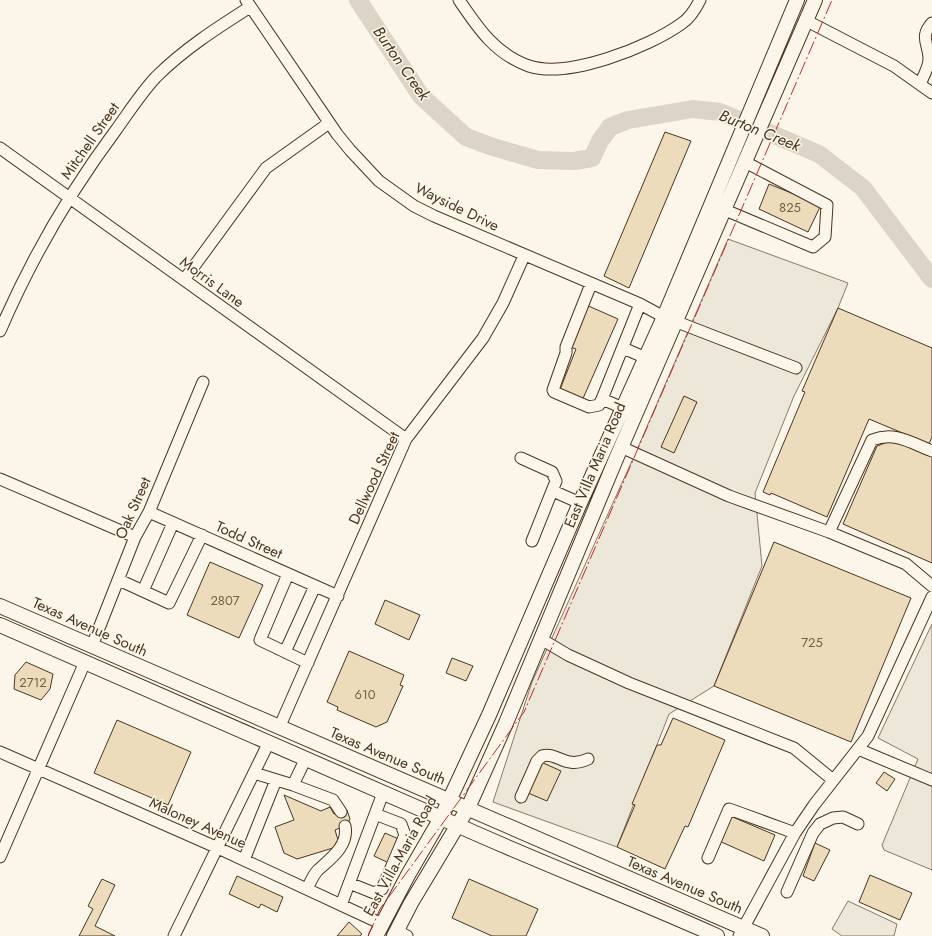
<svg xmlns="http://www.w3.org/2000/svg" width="932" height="936" font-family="Jost,sans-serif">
<rect width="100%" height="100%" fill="#fbf6e9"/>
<!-- parking -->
<path fill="#ede7d9" stroke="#887966" d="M728,239L848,283L838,308L794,396L755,493L762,566L714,686L669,714L617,847L493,802L532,682L636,452Z
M932,624V870L884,850L882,845L918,759L878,738Z
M848,901L897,924L894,936H842L832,929Z"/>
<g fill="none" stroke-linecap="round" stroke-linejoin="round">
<!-- river -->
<path stroke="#dcd4c6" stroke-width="18" d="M358,0L421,96L466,137L490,146L538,160L574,161L592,158L600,141L610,127L628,120L693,109L720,112L819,154L863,188L932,279"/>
</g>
<!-- building -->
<path fill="#ecdcbc" stroke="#4a3520" d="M665,132L691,141L629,288L604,276Z
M769,184L821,205L808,232L759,209Z
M584,304L618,319L581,403L559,392L576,349L567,346Z
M838,308L932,348V437L929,444L869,419L827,517L771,493L770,495L763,492L805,392L802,391Z
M684,396L697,402L674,453L661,447Z
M893,440L932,457V563L843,524L877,446Z
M774,542L911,598L851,742L714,686Z
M210,562L263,585L239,638L187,615Z
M385,600L420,615L409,640L375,624Z
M349,651L404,675L400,685L403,686L387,722L376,727L337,710L338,707L327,702Z
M452,658L473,666L466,681L446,673Z
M26,662L53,674L50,689L41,700L14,689L15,675Z
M673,718L725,740L688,827L685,826L665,869L617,847L635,805L632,804L657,745H661Z
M117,720L191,752L168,805L94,773Z
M541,762L561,771L547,801L528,793Z
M884,772L895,779L887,791L876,783Z
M284,795L321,811L330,807L334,814L347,810L350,819L347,825L335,830L338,840L333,848L297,859L284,853L275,827L294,820Z
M728,815L775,835L764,861L717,840Z
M385,833L401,840L391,864L374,856Z
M815,843L830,850L814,881L803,876Z
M870,875L912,893L900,920L859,902Z
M237,876L283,897L277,912L261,904L259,908L229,894Z
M102,879L115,885L95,926L115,936H79L93,909L88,906Z
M469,879L538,909L526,936H492L452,918Z
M349,922L362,934L360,936H337Z"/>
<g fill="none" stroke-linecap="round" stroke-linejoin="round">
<defs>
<path id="minor" d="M246,0L337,134L350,150L379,181L414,206L434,216L640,304L664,317L796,368
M459,0C478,28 495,54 529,66C568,79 649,47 681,24C689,19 696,8 700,0
M807,21L894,66L932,93
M920,84C923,77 929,67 929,59C929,44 919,37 932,23
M0,148L406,439
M725,210L813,247L825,237L827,205L745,162
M184,280L266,168L329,123
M591,284L566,347V353L553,390L554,392L589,407L599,405L602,399
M0,331C31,259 69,193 116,130C129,112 141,93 156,77C184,49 217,28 250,7
M623,348L646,358
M623,408L602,399L640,304
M621,447L729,496L829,532L906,564L932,586
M521,458L552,472L556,481L532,541
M0,479L135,537
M553,491L580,503
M149,512L338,596
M829,532L872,440C895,431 911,443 932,451
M288,574L260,640L308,663
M119,580L169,603L202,535
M143,591L173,523
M541,639L568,655L629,683L794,748L833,780
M92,646L135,537L149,512L203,382
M285,652L315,586
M279,728L406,439L483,338L503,303L524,256
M858,749L932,780
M0,752L218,848L382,924
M254,773L293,785L306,758
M293,785L333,800L341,812
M521,797L537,761L542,756C557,751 565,770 588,759
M0,857L85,662
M708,858L729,809L795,833
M244,860L276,780
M349,883L374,893L382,889L405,835L401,824L375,814
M307,889C310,883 313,875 318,870C330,859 349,846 345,826
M787,892L813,833L820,824L833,818L843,817L858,824
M341,905L383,793
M397,931L407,936
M174,936L269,742
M739,936L795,833L814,805L868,736L932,597"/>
<path id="major" d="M0,606L762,936
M0,625C153,691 305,758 457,825C543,864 631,897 717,936
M376,936L408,875L441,818L489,715L580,503L664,317L797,0
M394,936L411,903L468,808L506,723L616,459L815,0"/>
</defs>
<!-- minor casing -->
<use href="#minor" stroke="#4a3520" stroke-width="13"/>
<!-- major casing -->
<use href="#major" stroke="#4a3520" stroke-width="16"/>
<!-- minor -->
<use href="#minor" stroke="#fbf6e9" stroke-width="11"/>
<!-- major -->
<use href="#major" stroke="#fbf6e9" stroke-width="14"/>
<!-- power -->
<path stroke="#c62828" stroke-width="1" stroke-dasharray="14 3 2 3" stroke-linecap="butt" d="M368,936L380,909L524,712L832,0"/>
</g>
<g text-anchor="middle" stroke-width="3" stroke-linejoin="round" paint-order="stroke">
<!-- number labels -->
<g font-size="13" fill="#725f47">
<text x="790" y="212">825</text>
<text x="225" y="605">2807</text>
<text x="812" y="647">725</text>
<text x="33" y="687">2712</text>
<text x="365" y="699">610</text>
</g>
<!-- street labels -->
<g font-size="15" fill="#4a3520" stroke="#fbf6e9">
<text transform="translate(90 141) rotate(-55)" y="5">Mitchell Street</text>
<text transform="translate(457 207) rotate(26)" y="5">Wayside Drive</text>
<text transform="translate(212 282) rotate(36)" y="5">Morris Lane</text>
<text transform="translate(595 465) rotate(-67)" y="5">East Villa Maria Road</text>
<text transform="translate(374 478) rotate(-65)" y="5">Dellwood Street</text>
<text transform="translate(133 508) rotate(-66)" y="5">Oak Street</text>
<text transform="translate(249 540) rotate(24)" y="5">Todd Street</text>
<text transform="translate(90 627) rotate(24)" y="5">Texas Avenue South</text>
<text transform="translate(388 756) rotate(23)" y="5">Texas Avenue South</text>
<text transform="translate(198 823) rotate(24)" y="5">Maloney Avenue</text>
<text transform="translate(400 856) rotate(-61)" y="5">East Villa Maria Road</text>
<text transform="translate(685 885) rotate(23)" y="5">Texas Avenue South</text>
</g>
<!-- water labels -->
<g font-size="16" font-style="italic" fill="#4a3520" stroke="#fbf6e9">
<text transform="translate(402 63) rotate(55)" y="6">Burton Creek</text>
<text transform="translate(760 130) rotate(22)" y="6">Burton Creek</text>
</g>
</g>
</svg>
